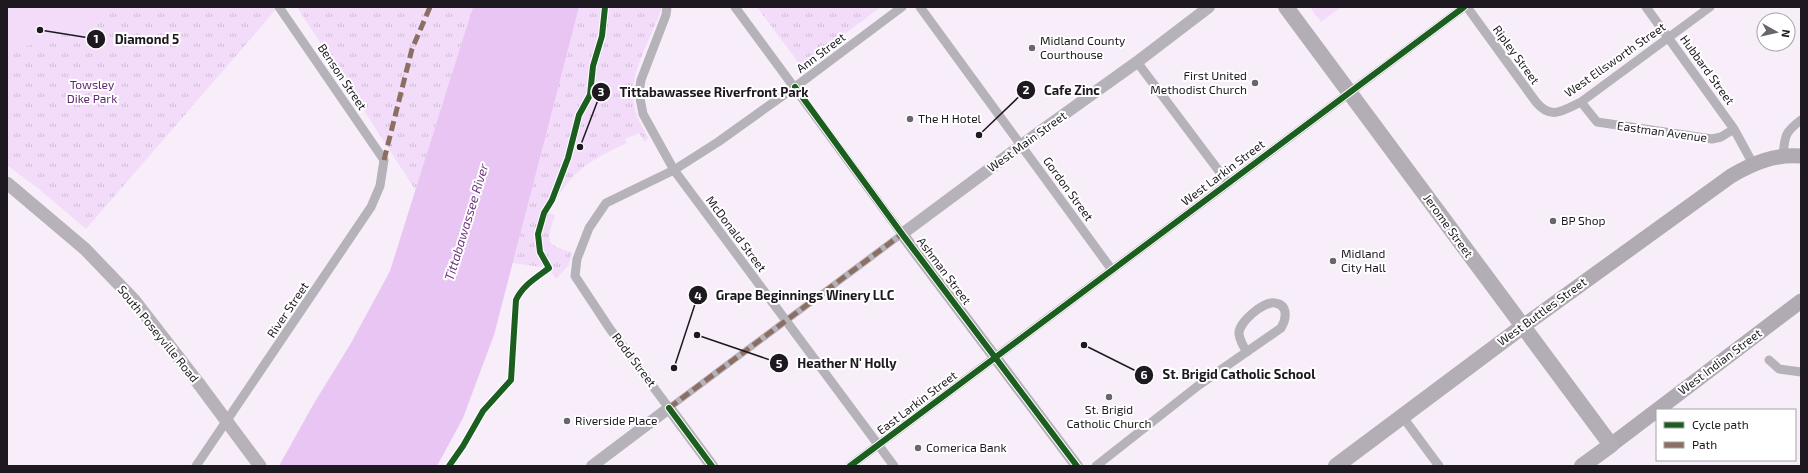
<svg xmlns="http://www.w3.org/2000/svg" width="1808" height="473" font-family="'Exo 2',sans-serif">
<defs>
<pattern id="park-tufts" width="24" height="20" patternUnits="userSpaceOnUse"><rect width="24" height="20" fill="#f3dcf9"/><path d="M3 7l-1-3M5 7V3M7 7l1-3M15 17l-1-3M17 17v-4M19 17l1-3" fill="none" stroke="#d0bcd5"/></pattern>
</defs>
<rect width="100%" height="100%" fill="#f7eefa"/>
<!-- park -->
<path fill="url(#park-tufts)" d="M7,7H278L86,229L40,190L7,165Z
M297,7H473L416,191Z
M579,7H662C651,42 623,78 637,116C640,123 644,131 648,138L645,142L639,133L625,139L627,143C586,162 570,172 549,213L555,215C547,241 543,244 572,252L569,265L556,279L549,268L512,263Z
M757,7H881L801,66Z
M1310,7H1341L1321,22Z"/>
<!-- pitch -->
<path fill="#f3dcf9" d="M7,7H105L90,22L57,38L27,46H7Z"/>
<!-- water -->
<path fill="#e9c5f4" d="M473,7H579L494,335L463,418L437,466H279L313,405L351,343L390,271Z"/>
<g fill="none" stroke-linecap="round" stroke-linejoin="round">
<!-- pedestrian -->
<path stroke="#b6b2b9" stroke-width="7" d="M669,408L902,234"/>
<!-- minor -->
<path stroke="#b6b2b9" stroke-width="9" d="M667,7L666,15L641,80L639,93L643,114L674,170L894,466
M735,7L902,234
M920,7L1112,270
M1467,7L1536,102C1551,120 1562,111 1581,102L1710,7
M1646,7L1734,129
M1137,62L1228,183
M1581,102L1597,122L1712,139L1721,137L1734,129L1753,164
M1783,156C1785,136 1784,133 1801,120
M1769,360L1779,369L1801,372
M669,408L610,329L575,276L577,259L589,228L606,203L674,170L718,142L795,87L902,7
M1402,416L1439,466
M196,466L371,207L380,186L384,160L279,7
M850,466L1464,7
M1096,466L1199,385L1281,328C1286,320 1289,305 1275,303C1263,301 1238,323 1239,334C1240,341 1243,346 1247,352"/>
<!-- tertiary -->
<path stroke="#b6b2b9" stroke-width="12" d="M592,466L669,408L712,466
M1077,466L902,234L1031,138L1137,62L1209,7"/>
<!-- secondary -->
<path stroke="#b7b2b9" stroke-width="13" d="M7,183L85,249L134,300L199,384"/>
<!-- primary -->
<path stroke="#b0abb2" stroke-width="15" d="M1522,327L1731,176C1753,163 1775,154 1801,156
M1611,445L1801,301"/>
<!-- trunk -->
<path stroke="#b3aeb5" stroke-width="16" d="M1286,7L1611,445L1582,466
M1336,466L1522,327"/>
<!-- secondary-bridge -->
<path stroke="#b7b2b9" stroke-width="13" d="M199,384L260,466"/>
<!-- quiet -->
<path stroke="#8d6e63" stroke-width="5" stroke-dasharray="10 5" stroke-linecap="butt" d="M384,160L412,49L430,7
M669,408L902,234"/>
<defs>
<path id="cycleway" d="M795,87L902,234L1077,466
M669,408L712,466
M449,466L463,446L483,411L511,380L516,300C523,285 536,278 549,268L540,252L538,234L544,213L552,200L568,158L579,115L590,95L593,66L602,36L605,7
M850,466L1464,7"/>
</defs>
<!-- cycleway casing -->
<use href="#cycleway" stroke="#fff" stroke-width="8"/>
<!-- cycleway -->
<use href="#cycleway" stroke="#1b5e20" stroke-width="6"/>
</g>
<!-- markers -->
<g fill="#6a646c" stroke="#fff" stroke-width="1.5">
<circle cx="1032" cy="48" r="4"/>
<circle cx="1255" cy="83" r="4"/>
<circle cx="910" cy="119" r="4"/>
<circle cx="1553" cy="221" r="4"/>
<circle cx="1333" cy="261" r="4"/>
<circle cx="1109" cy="397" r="4"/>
<circle cx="567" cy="421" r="4"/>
<circle cx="918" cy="448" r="4"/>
</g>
<g text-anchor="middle" stroke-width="4" stroke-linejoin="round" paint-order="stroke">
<!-- poi labels -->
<g font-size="12" fill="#1e1920" stroke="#fff" text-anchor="start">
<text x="1040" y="45">Midland County<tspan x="1040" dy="14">Courthouse</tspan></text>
<text x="1247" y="80" text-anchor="end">First United<tspan x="1247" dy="14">Methodist Church</tspan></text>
<text x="918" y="123">The H Hotel</text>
<text x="1561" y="225">BP Shop</text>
<text x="1341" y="258">Midland<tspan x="1341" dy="14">City Hall</tspan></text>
<text x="1109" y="414" text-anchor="middle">St. Brigid<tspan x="1109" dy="14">Catholic Church</tspan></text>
<text x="575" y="425">Riverside Place</text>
<text x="926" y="452">Comerica Bank</text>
</g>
<!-- street labels -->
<g font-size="12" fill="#1e1920" stroke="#fff">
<text transform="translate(821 53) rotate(-37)" y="4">Ann Street</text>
<text transform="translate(1516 55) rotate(54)" y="4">Ripley Street</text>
<text transform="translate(1615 60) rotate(-35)" y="4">West Ellsworth Street</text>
<text transform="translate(1707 70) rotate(54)" y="4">Hubbard Street</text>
<text transform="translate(342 77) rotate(56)" y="4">Benson Street</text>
<text transform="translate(1662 132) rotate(8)" y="4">Eastman Avenue</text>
<text transform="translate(1027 142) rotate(-36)" y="4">West Main Street</text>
<text transform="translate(1223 173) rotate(-37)" y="4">West Larkin Street</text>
<text transform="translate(1068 189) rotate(54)" y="4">Gordon Street</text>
<text transform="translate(1448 226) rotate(54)" y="4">Jerome Street</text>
<text transform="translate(736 234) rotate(53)" y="4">McDonald Street</text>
<text transform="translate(944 271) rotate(53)" y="4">Ashman Street</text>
<text transform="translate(288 310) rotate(-56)" y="4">River Street</text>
<text transform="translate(1542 312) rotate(-36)" y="4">West Buttles Street</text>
<text transform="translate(158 334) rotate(51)" y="4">South Poseyville Road</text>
<text transform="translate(634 360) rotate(53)" y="4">Rodd Street</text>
<text transform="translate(1720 362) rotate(-37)" y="4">West Indian Street</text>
<text transform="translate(917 403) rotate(-37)" y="4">East Larkin Street</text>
</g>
<!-- park labels -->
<g font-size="12" fill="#622972" stroke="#fff">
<text x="92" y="89">Towsley<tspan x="92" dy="14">Dike Park</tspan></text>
</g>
<!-- water labels -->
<g font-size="13" font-style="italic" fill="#723983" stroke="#fff">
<text transform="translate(466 222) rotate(-73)" y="5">Tittabawassee River</text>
</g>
</g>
<!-- callouts -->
<path fill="none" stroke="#1e1920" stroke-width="1.5" d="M40 30L96 39M979 135L1026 90M580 147L601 92M674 368L698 295M697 335L779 363M1084 345L1144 375"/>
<g fill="#1e1920" stroke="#fff" stroke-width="1.5">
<circle cx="40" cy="30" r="4"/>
<circle cx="979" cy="135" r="4"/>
<circle cx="580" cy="147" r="4"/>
<circle cx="674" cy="368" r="4"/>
<circle cx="697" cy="335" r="4"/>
<circle cx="1084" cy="345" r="4"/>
<circle cx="96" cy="39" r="10"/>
<circle cx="1026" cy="90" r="10"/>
<circle cx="601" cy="92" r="10"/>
<circle cx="698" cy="295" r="10"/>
<circle cx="779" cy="363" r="10"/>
<circle cx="1144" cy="375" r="10"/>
</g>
<g font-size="12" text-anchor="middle" font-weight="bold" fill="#fff">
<text x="96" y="43">1</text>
<text x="1026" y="94">2</text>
<text x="601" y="96">3</text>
<text x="698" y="300">4</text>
<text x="779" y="368">5</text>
<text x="1144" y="379">6</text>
</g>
<g font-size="13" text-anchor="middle" font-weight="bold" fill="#1e1920" stroke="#fff" stroke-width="4" stroke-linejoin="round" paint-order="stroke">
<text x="147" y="44">Diamond 5</text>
<text x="1072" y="95">Cafe Zinc</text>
<text x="714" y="97">Tittabawassee Riverfront Park</text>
<text x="805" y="300">Grape Beginnings Winery LLC</text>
<text x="847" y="368">Heather N' Holly</text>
<text x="1239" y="379">St. Brigid Catholic School</text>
</g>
<!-- border -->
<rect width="1808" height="473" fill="none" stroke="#1e1920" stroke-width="16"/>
<!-- legend -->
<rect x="1656" y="409" width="140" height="52" fill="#ffffff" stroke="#a5a3a6"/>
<rect x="1664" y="422" width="20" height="6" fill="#1b5e20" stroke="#a5a3a6"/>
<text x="1692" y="429" font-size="12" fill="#1e1920">Cycle path</text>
<rect x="1664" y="442" width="20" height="6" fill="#8d6e63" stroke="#a5a3a6"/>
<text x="1692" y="449" font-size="12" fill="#1e1920">Path</text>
<!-- north arrow -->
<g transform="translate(1776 32) rotate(98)"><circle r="19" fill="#ffffff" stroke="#a5a3a6"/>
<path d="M0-3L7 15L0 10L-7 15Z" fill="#6a646c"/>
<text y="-6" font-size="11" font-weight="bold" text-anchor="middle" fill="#1e1920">N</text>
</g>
</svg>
